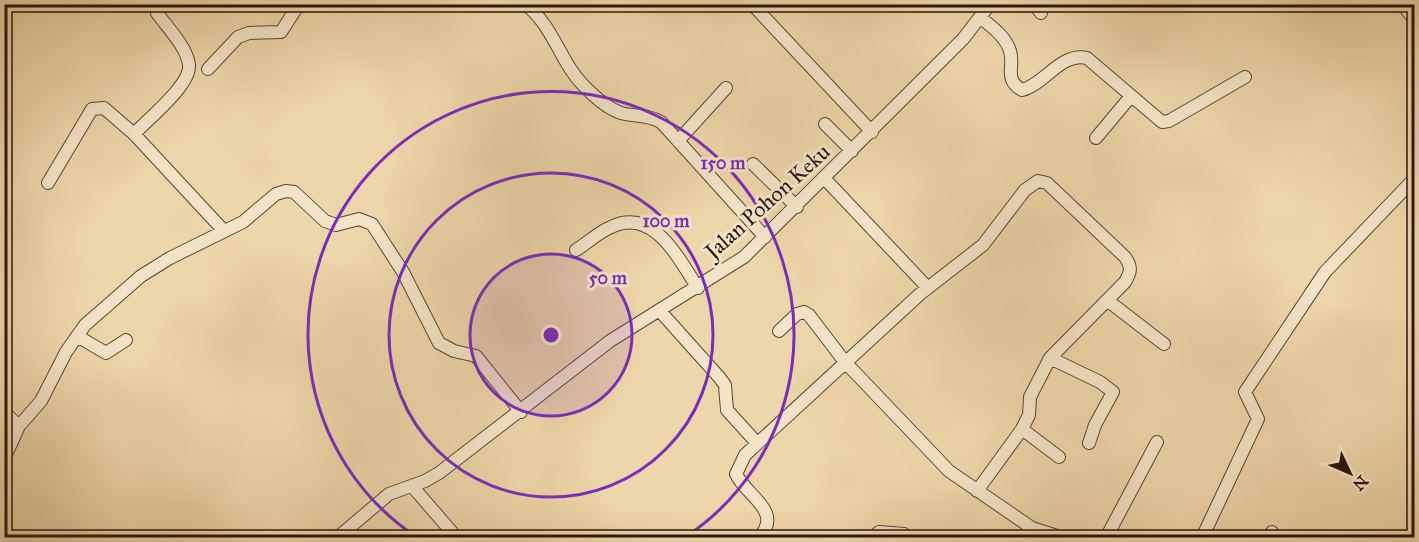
<svg xmlns="http://www.w3.org/2000/svg" width="1419" height="542" font-family="'IM FELL Great Primer',serif">
<rect width="100%" height="100%" fill="#edd6a9"/>
<filter id="stains"><feTurbulence type="fractalNoise" baseFrequency=".00333" numOctaves="4"/><feColorMatrix values="0 0 0 0 .2 0 0 0 0 .09 0 0 0 0 .02 0 0 0 .5 -.17"/></filter>
<radialGradient id="worn" r=".72"><stop offset=".6" stop-color="#630" stop-opacity="0"/><stop offset="1" stop-color="#630" stop-opacity=".3"/></radialGradient>
<g fill="none" stroke-linecap="round" stroke-linejoin="round">
<defs>
<path id="minor" d="M525,4C555,27 560,64 587,89C596,98 609,109 621,113C635,117 647,114 661,122L765,237
M752,4L872,132
M1034,4L1041,13
M1402,4L1414,19
M157,13C167,27 187,47 189,65C191,85 147,120 134,134L224,231
M981,18C991,26 1006,37 1010,51C1015,66 1003,79 1022,90C1045,84 1061,52 1087,58L1162,122L1169,121L1245,77
M208,69L238,37L249,33L281,32L299,4
M825,124L852,151
M1096,138L1131,96
M678,141L726,88
M753,164L797,207
M825,179L928,288
M48,183L92,109L104,108L134,134
M576,250C587,243 599,232 611,227C654,206 679,260 698,288
M1107,300L1164,344
M659,310L719,377L725,385L727,410L756,442
M779,331L797,314L804,312L809,315L845,362L949,471L1032,528L1063,538
M77,336L106,353L126,340
M1050,358L1100,382L1113,392L1095,425L1089,443
M4,412L19,426
M1022,429L1059,457
M4,459L19,426L41,401L66,352L85,325L141,276L170,258L243,222L276,194L286,191L294,192L325,221L336,225L359,219L372,224L403,272L439,343L454,351L476,356L521,412
M412,486L457,538
M337,538L389,494L425,481L439,473L610,341L744,257L963,39L990,4
M759,538C784,511 746,496 736,474L745,455L920,294L983,245L1025,190L1038,181L1047,183L1125,257C1132,267 1131,272 1125,282L1050,358L1030,397L1029,415L1022,429L977,491
M872,538L879,532L904,534
M1022,538L1032,528
M1106,538L1157,442
M1202,538L1258,419L1245,392L1325,272L1414,179
M1269,538L1272,532"/>
</defs>
<!-- minor casing -->
<use href="#minor" stroke="#594634" stroke-width="14"/>
<!-- minor -->
<use href="#minor" stroke="#f3e4c7" stroke-width="12"/>
</g>
<!-- distance rings -->
<circle cx="551" cy="335" r="81" fill="#7b2cbf" fill-opacity=".12"/>
<g fill="none" stroke="#7b2cbf" stroke-width="3">
<circle cx="551" cy="335" r="81"/>
<circle cx="551" cy="335" r="162"/>
<path d="M415 536A243 243 0 1 1 687 536"/>
</g>
<g text-anchor="middle" stroke-width="6" stroke-linejoin="round" paint-order="stroke">
<!-- street labels -->
<g font-size="22" fill="#28160d" stroke="#f3e4c7">
<text transform="translate(767 201) rotate(-42)" y="8">Jalan Pohon Keku</text>
</g>
</g>
<circle cx="551" cy="335" r="9" fill="#7b2cbf" stroke="#f3e4c7" stroke-width="3"/>
<g font-size="18" text-anchor="middle" font-weight="bold" fill="#7b2cbf" stroke="#f3e4c7" stroke-width="6" stroke-linejoin="round" paint-order="stroke">
<text x="723" y="169">150 m</text>
<text x="666" y="227">100 m</text>
<text x="608" y="284">50 m</text>
</g>
<!-- margin -->
<rect width="1419" height="542" fill="none" stroke="#edd6a9" stroke-width="24"/>
<rect x="6" y="6" width="1407" height="530" fill="none" stroke="#28160d" stroke-width="3"/>
<rect x="12" y="12" width="1395" height="518" fill="none" stroke="#28160d" stroke-width="1.5"/>
<!-- north arrow -->
<g transform="translate(1350 473) rotate(134)" stroke="#f3e4c7" stroke-width="4.5" paint-order="stroke">
<path d="M0-4.5L10 22L0 15L-10 22Z" fill="#28160d"/>
<text y="-9" font-size="16" font-weight="bold" text-anchor="middle" fill="#28160d">N</text>
</g>
<rect width="100%" height="100%" filter="url(#stains)"/>
<rect width="100%" height="100%" fill="url(#worn)"/>
</svg>
